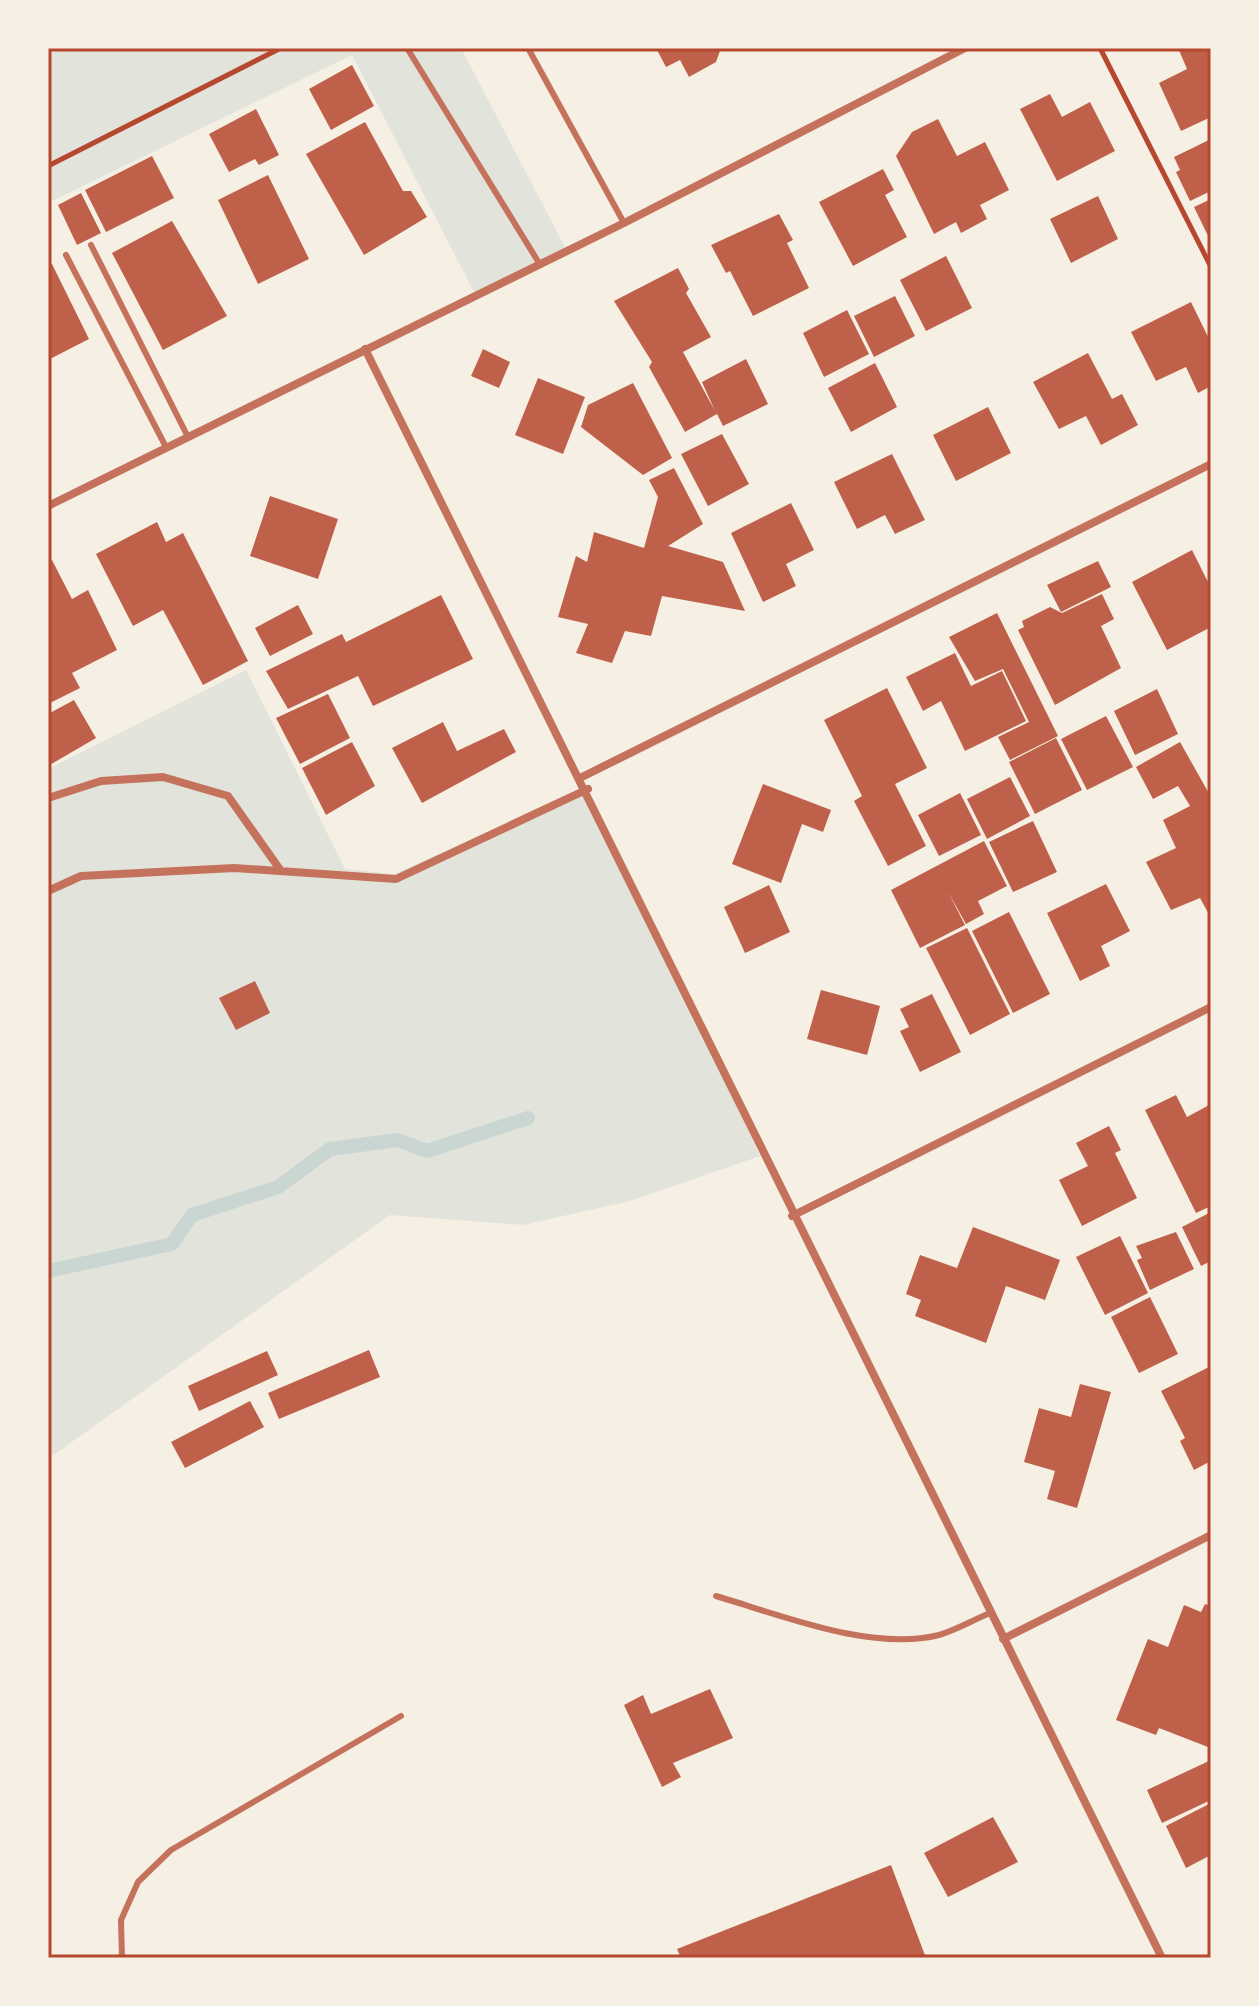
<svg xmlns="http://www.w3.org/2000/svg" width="1259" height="2006" font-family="Quicksand,sans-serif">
<rect width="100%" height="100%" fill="#f6efe4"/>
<!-- green -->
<path fill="#e2e4dc" d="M48,48H461L567,251L476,296L352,55L48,203Z
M246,670L345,869L394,874L586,788L760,1156L630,1201L523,1225L390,1215L48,1459V769Z"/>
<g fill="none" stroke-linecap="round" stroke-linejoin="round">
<!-- stream -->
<path stroke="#c9d6d2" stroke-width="14" d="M48,1271L172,1244L192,1215L278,1187L330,1149L398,1140L427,1151L528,1118"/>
</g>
<!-- building -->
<path fill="#bf614a" d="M656,48H721L716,62L689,77L680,60L666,67Z
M1178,48H1211V117L1181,131L1159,83L1187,69Z
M352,65L374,106L331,130L309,89Z
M1050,94L1062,117L1090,102L1115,151L1057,181L1020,109Z
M256,109L279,155L259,165L255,159L229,172L209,134Z
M938,119L957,156L985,142L1009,190L980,205L987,219L961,233L956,222L934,234L896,156L912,132Z
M365,122L403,191H411L427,217L364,255L306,154Z
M1211,139V191L1190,201L1176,172L1180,170L1174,157Z
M152,156L174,198L106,232L85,190Z
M883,169L894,190L885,195L907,237L853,266L819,202Z
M268,175L309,259L258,284L218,200Z
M81,193L101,233L77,245L58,205Z
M1098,196L1118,239L1071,263L1050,219Z
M1211,199V242L1194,207Z
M779,214L793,240L787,243L809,288L753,316L730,271L726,273L711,245Z
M172,221L227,316L163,350L112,253Z
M946,256L972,308L926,331L900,280Z
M52,264L89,339L48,360V266Z
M678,268L689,289L686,293L711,337L683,352L715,411L702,382L746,359L768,404L723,426L717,414L685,432L649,367L652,362L614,301Z
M895,296L915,336L874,357L854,316Z
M1191,302L1211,343V386L1198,393L1186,367L1156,381L1131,332Z
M847,310L869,354L824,377L803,333Z
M483,349L510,362L499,388L471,376Z
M1088,353L1112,399L1122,394L1138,425L1101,445L1086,416L1059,429L1033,382Z
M875,363L897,407L851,432L828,388Z
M538,378L585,397L563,454L515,435Z
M633,383L672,458L643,475L581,427L588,405Z
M988,407L1011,453L956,481L933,435Z
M722,434L749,484L708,506L681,454Z
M892,454L925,520L895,534L885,515L857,529L834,482Z
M674,468L703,524L668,546L723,562L745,611L662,596L651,636L625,631L612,663L576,653L588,624L558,617L576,556L587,562L594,532L644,548L658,497L649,480Z
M270,496L338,519L318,579L250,556Z
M791,503L814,550L786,564L796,586L763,602L731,533Z
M157,522L166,542L183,533L248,661L203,685L163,610L133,626L96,554Z
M1192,550L1211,588V627L1167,650L1132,582Z
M52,560L72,599L88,590L117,650L72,673L80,688L48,704V562Z
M1098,561L1111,587L1061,612L1047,585Z
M1102,594L1114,619L1101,626L1121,668L1055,705L1018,630L1024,627L1022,621L1050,607L1062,613Z
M441,595L473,659L373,706L358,676L288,709L266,671L342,634L346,642Z
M298,605L313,634L270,656L255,628Z
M997,613L1058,736L1010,760L998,737L1029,722L1003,669L975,681L949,637Z
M955,653L971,686L1002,671L1026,721L965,751L941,701L923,711L906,677Z
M887,688L927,768L895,784L926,846L888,866L854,801L862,796L824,720Z
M1157,689L1178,734L1135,755L1114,711Z
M328,694L350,738L300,764L276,718Z
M74,700L96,738L48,766V714Z
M1106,716L1133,767L1087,790L1061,739Z
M443,722L457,751L504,729L516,752L422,803L392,748Z
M1056,738L1082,790L1035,814L1009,762Z
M352,742L375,786L326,815L302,768Z
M1180,742L1211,797V918L1200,898L1171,910L1146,862L1176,848L1163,820L1190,806L1178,786L1153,799L1136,767Z
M1010,777L1030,816L987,839L967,799Z
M763,784L831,810L823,832L802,824L781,883L732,864Z
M960,793L981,835L939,856L918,815Z
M1033,821L1057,872L1013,892L989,842Z
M984,841L1007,886L978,901L984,914L966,924L948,892L965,925L920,948L891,890Z
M1106,884L1130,931L1101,946L1110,966L1080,981L1047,913Z
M769,885L790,932L745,953L724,907Z
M1009,912L1050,994L1013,1013L972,931Z
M967,928L1010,1014L970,1035L926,948Z
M255,981L270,1013L236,1030L219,998Z
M821,990L880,1006L867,1055L807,1039Z
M932,994L961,1052L920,1072L900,1031L909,1027L900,1009Z
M1176,1095L1187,1117L1211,1104V1206L1196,1213L1145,1110Z
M1109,1126L1121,1150L1115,1153L1137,1198L1082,1226L1059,1180L1088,1166L1076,1143Z
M1211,1212V1261L1201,1266L1182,1227Z
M973,1227L1060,1260L1045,1300L1006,1286L986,1343L915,1316L921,1300L906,1294L920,1255L957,1268Z
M1176,1232L1194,1269L1150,1290L1137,1260L1142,1258L1136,1246Z
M1120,1236L1148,1293L1105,1315L1076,1257Z
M1150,1297L1178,1354L1139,1373L1111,1317Z
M369,1350L380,1377L279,1419L268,1393Z
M267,1351L278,1375L199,1411L188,1386Z
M1211,1366V1461L1194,1470L1180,1441L1185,1438L1161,1391Z
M1080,1384L1111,1392L1077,1508L1047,1499L1055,1471L1024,1462L1039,1408L1071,1417Z
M250,1401L264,1427L185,1468L171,1442Z
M1205,1604L1211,1606V1738L1208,1747L1159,1728L1156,1735L1116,1720L1148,1639L1168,1647L1184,1605L1201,1612Z
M710,1689L733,1738L673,1763L681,1777L662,1787L624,1705L643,1695L651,1714Z
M1211,1760V1800L1162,1823L1147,1790Z
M1211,1803V1855L1186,1868L1166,1826Z
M993,1817L1018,1862L948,1897L924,1853Z
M891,1865L926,1958H681L677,1949Z"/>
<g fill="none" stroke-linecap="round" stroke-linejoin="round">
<!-- path -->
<path stroke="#b5482f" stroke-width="5" d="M1100,48L1211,267
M48,166L281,48"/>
<!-- service -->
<path stroke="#c5725c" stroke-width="6" d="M407,48L539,263
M528,48L624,223
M91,245L188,437
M66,255L166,447
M716,1596C781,1615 871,1652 939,1635C956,1630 973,1620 990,1613
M122,1958L121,1920L138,1882L171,1850L401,1716"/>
<!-- minor -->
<path stroke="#c5725c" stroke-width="8" d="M365,349C635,883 894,1423 1162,1958
M48,506L624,223L965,48
M582,777L1211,464
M48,798L101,781L163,777L228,796L281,871
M48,891L81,876L234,868L396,879L588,789
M792,1216L1211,1007
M1003,1639L1211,1535"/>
</g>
<!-- border -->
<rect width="1259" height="2006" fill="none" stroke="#f6efe4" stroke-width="100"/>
<rect x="50" y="50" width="1159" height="1906" fill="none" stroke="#b5482f" stroke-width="3"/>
</svg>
